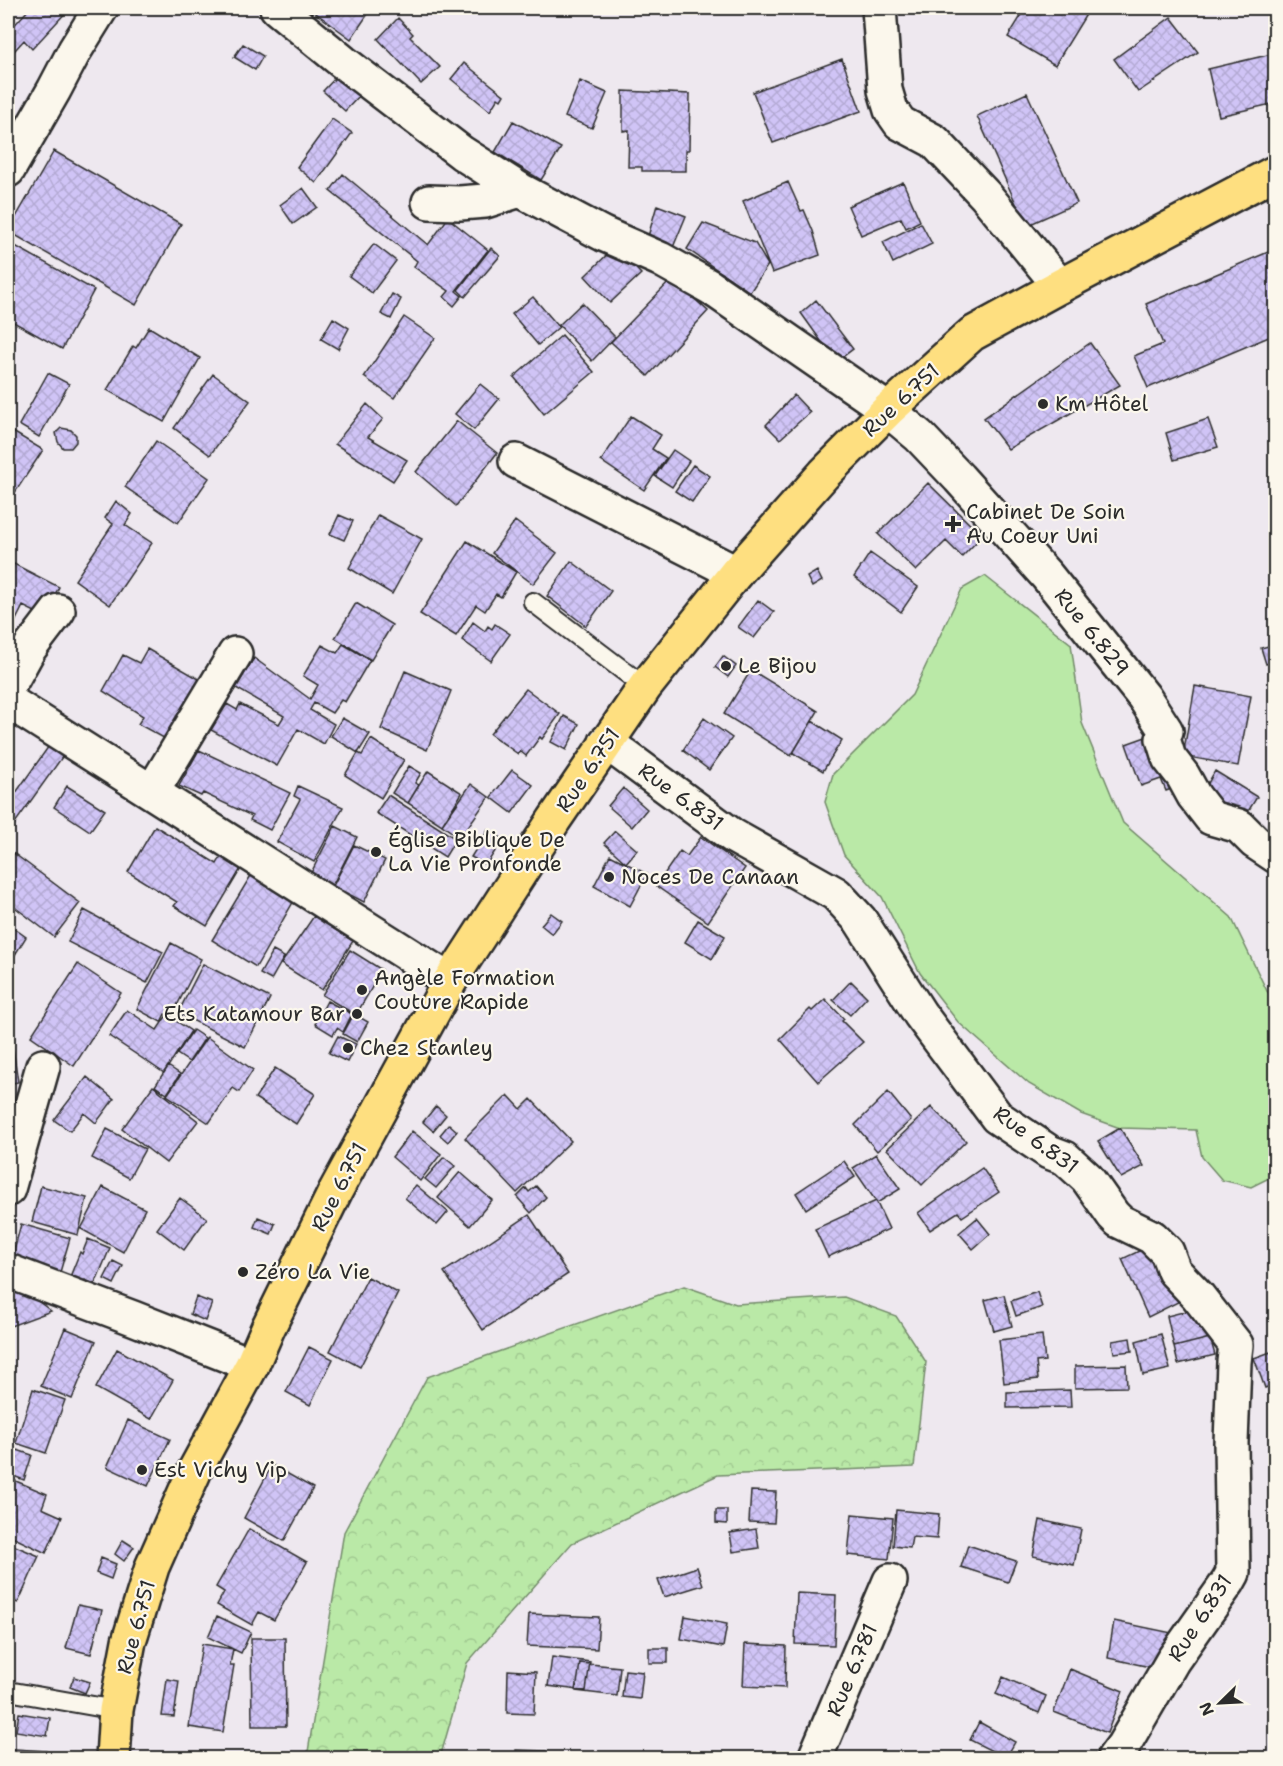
<svg xmlns="http://www.w3.org/2000/svg" width="1283" height="1766" font-family="'Shantell Sans',sans-serif">
<defs>
<pattern id="forest-crowns" width="20" height="18" patternUnits="userSpaceOnUse" patternTransform="scale(1.5)"><rect width="20" height="18" fill="#bae9a7"/><path d="M2 6a3 3 0 1 1 6 0M12 15a3 3 0 1 1 6 0" fill="none" stroke="#a0c890"/></pattern>
<pattern id="building-cross-hatch" width="8" height="8" patternUnits="userSpaceOnUse" patternTransform="scale(1.5)"><rect width="8" height="8" fill="#d0c4f6"/><path d="M0 0l8 8M0 8l8-8" fill="none" stroke="#b3a9d3"/></pattern>
</defs>
<rect width="100%" height="100%" fill="#eee8ef"/>
<filter id="ink" filterUnits="userSpaceOnUse"><feTurbulence type="fractalNoise" baseFrequency=".0167" numOctaves="2"/><feDisplacementMap in="SourceGraphic" scale="12" xChannelSelector="R" yChannelSelector="G"/><feConvolveMatrix kernelMatrix="1 2 1 2 8 2 1 2 1" color-interpolation-filters="sRGB"/></filter>
<g filter="url(#ink)">
<!-- green -->
<path fill="#bae9a7" stroke="#728a69" stroke-width="1.5" d="M985,576L1071,644L1082,723L1123,823L1231,917L1267,991L1275,1000V1175L1251,1187L1222,1180L1202,1157L1196,1130L1120,1128L1081,1114L1029,1084L958,1022L920,973L882,897L844,855L825,802L833,774L912,695L962,589Z"/>
<!-- forest -->
<path fill="url(#forest-crowns)" stroke="#728a69" stroke-width="1.5" d="M684,1286L736,1304L844,1297L896,1316L926,1362L914,1467L718,1475L572,1543L467,1663L440,1758H307L344,1532L427,1377Z"/>
<!-- building -->
<path fill="url(#building-cross-hatch)" stroke="#2b2b2b" stroke-width="1.5" d="M30,8H70L32,49L24,40L14,51L8,44V32Z
M309,8H372L351,39Z
M1026,8H1090L1055,65L1008,37Z
M1171,17L1198,52L1138,92L1114,59Z
M398,18L413,34L410,37L440,67L421,84L378,39Z
M243,44L263,56L255,70L234,57Z
M1272,54L1276,67V103L1219,116L1208,69Z
M842,59L861,111L773,143L753,92Z
M464,63L504,95L501,100L498,98L490,111L451,79Z
M339,74L361,94L345,111L323,91Z
M580,81L607,93L592,128L565,117Z
M623,91L690,94L689,150H686V171H642V167H628L629,130L623,131Z
M1027,93L1077,203L1026,226L977,116Z
M332,119L352,133L316,183L297,167Z
M513,121L561,148L541,180L495,152Z
M54,151L181,224L136,305L8,231Z
M343,174L428,245L448,218L488,250L456,291L462,296L454,306L444,297L449,291L414,267L417,261L330,191Z
M788,182L801,211L804,210L813,231L820,255L772,273L743,201Z
M903,182L920,221L906,228L901,218L861,235L848,206Z
M303,188L317,207L293,224L280,205Z
M657,205L686,216L669,257L645,247Z
M703,223L755,243L768,265L750,292L687,249Z
M921,223L932,244L893,263L883,242Z
M8,242L94,290L62,349L8,319Z
M374,244L396,261L372,293L349,276Z
M615,247L641,274L610,303L585,276Z
M491,248L500,256L465,297L458,290Z
M1273,250L1276,255V334L1148,388L1134,356L1163,344L1146,304Z
M672,279L708,311L648,376L611,342Z
M392,294L401,299L391,319L381,314Z
M533,297L559,327L538,345L512,314Z
M816,300L853,349L836,362L801,313Z
M582,303L615,337L592,361L559,325Z
M404,317L435,338L394,398L364,377Z
M333,318L349,328L338,349L321,339Z
M149,327L200,358L164,422L107,390L133,346L136,348Z
M562,335L594,372L544,414L514,377Z
M1090,343L1120,385L1008,449L984,418Z
M48,373L69,384L39,437L19,425Z
M213,374L250,401L210,455L174,428Z
M480,384L499,399L474,430L455,414Z
M794,395L810,412L780,439L766,425Z
M367,404L383,419L368,437L407,460L393,481L335,444Z
M631,416L661,435L652,449L666,458L644,490L601,461Z
M1208,419L1218,447L1174,460L1166,433Z
M457,421L497,453L456,506L416,472Z
M61,428L71,430L76,435V442L71,448H63L58,442L56,433Z
M8,429L43,450L10,500L8,499Z
M156,441L209,478L178,523L125,487Z
M673,450L689,461L672,487L655,476Z
M693,465L710,476L692,502L675,491Z
M928,483L982,536L962,557L946,541L916,571L878,534Z
M116,501L132,514L125,525L152,543L110,605L75,580L113,524L105,518Z
M339,515L353,521L344,540L330,534Z
M378,515L422,539L392,594L349,568Z
M515,521L557,553L533,584L492,553Z
M467,541L516,572L501,597L496,594L485,611L476,605L456,636L420,614Z
M870,553L918,587L901,612L854,577Z
M8,561L59,587L43,616L23,606L8,636Z
M571,561L611,591L586,626L547,596Z
M817,571L822,581L812,587L807,577Z
M758,600L774,612L754,638L738,627Z
M356,603L392,625L371,660L335,638Z
M473,622L485,631L488,626L492,629L495,624L510,634L491,661L462,640Z
M343,644L370,660L345,702L341,700L332,713L314,703L310,710L334,724L324,744L298,729L277,766L211,730L227,704L237,710L240,704L279,724L284,716L236,688L254,658L310,699L318,685L303,676L322,645L337,653Z
M1276,644V661L1266,664L1261,648Z
M147,649L206,683L173,743L138,724L143,716L103,691L123,655L139,663Z
M723,656L736,666L728,677L715,667Z
M751,670L818,711L791,756L724,714Z
M405,671L451,691L427,750L381,729Z
M1195,686L1251,696L1238,766L1183,756Z
M526,689L560,714L542,739L540,737L526,756L520,751L518,754L490,734Z
M564,716L579,724L566,750L551,742Z
M342,718L370,734L358,753L331,736Z
M704,718L732,738L709,770L683,750Z
M812,721L842,740L823,771L793,753Z
M1154,734L1174,788L1166,791L1161,779L1141,786L1126,744Z
M371,739L404,760L381,798L345,775L358,753L362,755Z
M51,743L65,753L8,833V804Z
M199,750L290,793L270,830L250,820L252,816L203,793L201,796L179,786Z
M409,766L421,773L415,783L419,785L408,803L392,793Z
M512,770L533,785L512,813L491,797Z
M428,771L462,793L442,825L408,803Z
M1215,771L1257,797L1244,818L1203,792Z
M471,784L489,797L460,838L442,825Z
M67,786L105,810L90,831L54,807Z
M298,786L343,807L314,862L277,842L300,799L294,796Z
M623,788L647,809L632,827L608,806Z
M388,795L456,839L445,857L376,813Z
M1269,817L1276,818V842H1267Z
M155,826L217,864L222,855L242,867L207,926L174,906L177,902L128,872Z
M335,826L357,837L332,886L310,875Z
M488,830L503,839L486,865L471,857Z
M615,831L637,850L626,863L604,843Z
M701,837L745,868L708,922L656,886L680,851L687,856Z
M354,845L385,860L364,902L333,886Z
M8,849L80,903L54,937L8,902Z
M610,855L647,874L630,906L594,886Z
M253,872L296,897L256,967L212,940Z
M84,910L163,952L147,983L68,942Z
M551,913L562,921L552,934L541,925Z
M314,916L353,941L322,990L281,964Z
M698,920L725,936L712,959L685,942Z
M8,924L26,937L8,966Z
M171,943L201,959L171,1017L165,1014L161,1022L137,1009Z
M350,950L382,970L356,1015L322,995Z
M273,951L284,957L271,980L260,974Z
M78,964L121,993L74,1066L31,1036Z
M203,964L270,998L245,1047L178,1013Z
M851,981L867,997L850,1015L833,1000Z
M825,999L844,1019L842,1021L863,1042L818,1082L780,1039L810,1009L812,1011Z
M327,1001L352,1014L343,1032L337,1028L333,1035L315,1024Z
M127,1010L157,1030L167,1015L191,1031L164,1073L109,1036Z
M354,1014L368,1022L357,1042L343,1034Z
M193,1030L205,1038L189,1062L177,1054Z
M338,1036L356,1044L347,1062L329,1053Z
M207,1037L253,1070L239,1092L233,1088L209,1123L167,1095Z
M12,1041L18,1082L8,1084V1042Z
M168,1066L180,1074L167,1094L155,1086Z
M275,1068L315,1094L296,1124L255,1098Z
M87,1077L114,1099L96,1123L84,1113L70,1131L54,1120Z
M153,1086L198,1121L166,1163L122,1129Z
M888,1092L911,1120L877,1151L855,1125Z
M508,1095L521,1109L531,1099L571,1141L517,1193L465,1138Z
M436,1106L446,1115L433,1131L423,1122Z
M931,1107L966,1141L922,1185L887,1149Z
M449,1124L457,1131L448,1142L440,1135Z
M1120,1128L1144,1166L1121,1178L1098,1141Z
M107,1129L145,1149L129,1178L92,1158Z
M412,1131L441,1154L420,1181L392,1157Z
M876,1154L900,1189L877,1203L853,1168Z
M444,1157L455,1166L436,1188L425,1179Z
M844,1161L855,1177L806,1209L796,1193Z
M982,1168L999,1192L962,1217L958,1212L930,1230L918,1213Z
M460,1172L492,1200L470,1226L438,1198Z
M416,1185L448,1212L437,1225L405,1198Z
M41,1186L87,1198L78,1235L32,1222Z
M536,1186L546,1197L531,1213L517,1197L526,1188L529,1192Z
M103,1187L145,1209L123,1252L81,1229Z
M180,1198L207,1218L184,1250L157,1229Z
M876,1201L889,1229L828,1257L815,1229Z
M529,1215L568,1274L483,1330L444,1272Z
M258,1217L275,1224L271,1234L254,1227Z
M977,1218L990,1234L973,1249L959,1233Z
M21,1224L70,1238L58,1279L10,1266Z
M88,1239L110,1248L95,1284L85,1280L81,1290L67,1284L80,1252L82,1254Z
M1154,1244L1180,1301L1148,1317L1122,1259Z
M113,1261L123,1266L114,1284L104,1279Z
M368,1277L398,1293L360,1367L330,1351Z
M8,1279L51,1311L8,1327Z
M1037,1292L1042,1307L1016,1316L1011,1301Z
M1004,1295L1012,1326L994,1331L985,1300Z
M196,1297L212,1303L205,1321L190,1314Z
M1203,1307L1210,1338L1174,1347L1167,1316Z
M65,1328L96,1341L72,1399L41,1386Z
M1161,1334L1170,1369L1143,1375L1136,1341Z
M1042,1335L1045,1361L1036,1362L1038,1379L1004,1383L999,1340Z
M1130,1338L1132,1351L1114,1353L1112,1341Z
M1210,1338L1215,1355L1178,1364L1174,1347Z
M309,1347L333,1359L310,1405L286,1392Z
M117,1349L173,1380L151,1419L96,1388Z
M1276,1350V1384L1265,1388L1254,1358Z
M1126,1365L1127,1387L1075,1388V1366Z
M33,1389L65,1400L46,1453L16,1443Z
M1070,1390L1071,1407L1007,1408V1392Z
M128,1420L170,1439L148,1486L107,1467Z
M8,1447L32,1455L24,1480L8,1474Z
M272,1465L313,1488L284,1541L244,1518Z
M11,1479L47,1494L42,1508L62,1517L46,1553L8,1535V1486Z
M751,1491L776,1492L774,1523L749,1522Z
M716,1510H727V1524L716,1523Z
M896,1510L939,1514L937,1539L912,1537L910,1548L893,1546Z
M852,1514L893,1518L889,1559L848,1555Z
M1040,1520L1081,1529L1074,1565L1033,1556Z
M249,1529L307,1562L274,1620L259,1612L252,1625L217,1605L224,1592L216,1587Z
M756,1529L759,1548L733,1552L730,1533Z
M123,1540L134,1547L124,1561L115,1554Z
M8,1543L39,1556L18,1603L8,1599Z
M968,1545L1016,1561L1008,1582L961,1567Z
M101,1558L116,1564L111,1579L96,1573Z
M697,1567L703,1585L664,1597L658,1580Z
M797,1593L836,1595L834,1645L795,1644Z
M78,1605L102,1610L91,1654L66,1648Z
M529,1614L599,1617L597,1649L527,1646Z
M217,1616L251,1632L241,1653L208,1637Z
M685,1616L727,1624L723,1647L681,1639Z
M1114,1621L1172,1633L1164,1670L1108,1658Z
M251,1638H285L286,1726H252Z
M202,1644L233,1649L230,1665H234L223,1732L189,1727Z
M745,1644L786,1646L785,1688L743,1686Z
M649,1648H668V1663H649Z
M552,1657L590,1662L586,1691L548,1686Z
M580,1663L620,1667L617,1696L576,1691Z
M1070,1669L1123,1691L1107,1733L1054,1712Z
M508,1670L536,1672L534,1714L507,1713Z
M625,1670L643,1672L640,1699L622,1697Z
M74,1677L90,1682L85,1693L70,1687Z
M1003,1677L1046,1696L1039,1713L996,1694Z
M167,1679L179,1681L174,1717L162,1716Z
M19,1713L50,1718L47,1736L16,1731Z
M979,1722L1015,1742L1006,1758L970,1740Z
M15,1749L46,1751L45,1758H14Z
M516,1750L546,1751V1758H516Z"/>
<g fill="none" stroke-linecap="round" stroke-linejoin="round">
<defs>
<path id="service" d="M533,602L645,687
M8,1691L116,1710"/>
<path id="minor" d="M277,8L343,62L462,153L520,190L603,234L660,259L710,287L888,410L919,436L959,478L1047,576L1144,697L1166,731L1163,739L1169,758L1183,776L1194,796L1211,818L1239,826L1255,842L1276,856
M879,8L885,90L891,110L900,123L934,141L986,196L1060,286
M8,170L54,90L75,50L101,8
M429,202L460,203L485,201L520,190
M516,461L736,573
M8,687L29,649L58,611
M8,701L450,981
M606,742L733,836L836,894L860,920L920,1014L997,1117L1049,1152L1065,1158L1087,1178L1113,1215L1119,1221L1152,1237L1167,1252L1174,1271L1197,1295L1236,1345L1234,1362L1231,1443L1233,1573L1228,1582L1173,1660L1123,1746L1114,1758
M152,792L235,654
M8,1189L43,1066
M8,1271L133,1318L252,1365
M815,1758L890,1581"/>
<path id="primary" d="M113,1758L116,1710L129,1641L152,1567L195,1470L252,1365L268,1328L336,1190L450,981L554,820L645,687L736,573L824,474L888,410L972,334L1060,286L1276,172"/>
</defs>
<!-- service casing -->
<use href="#service" stroke="#2b2b2b" stroke-width="22"/>
<!-- minor casing -->
<use href="#minor" stroke="#2b2b2b" stroke-width="38"/>
<!-- primary casing -->
<use href="#primary" stroke="#2b2b2b" stroke-width="38"/>
<!-- service -->
<use href="#service" stroke="#fbf7ec" stroke-width="18"/>
<!-- minor -->
<use href="#minor" stroke="#fbf7ec" stroke-width="33"/>
<!-- primary -->
<use href="#primary" stroke="#fedf80" stroke-width="33"/>
</g>
</g>
<!-- markers -->
<g fill="#2b2b2b" stroke="#fbf7ec" stroke-width="2">
<circle cx="1043" cy="404" r="6"/>
<path d="M950 515h6v6h6v6h-6v6h-6v-6h-6v-6h6z"/>
<circle cx="726" cy="666" r="6"/>
<circle cx="376" cy="852" r="6"/>
<circle cx="609" cy="877" r="6"/>
<circle cx="362" cy="990" r="6"/>
<circle cx="357" cy="1014" r="6"/>
<circle cx="348" cy="1048" r="6"/>
<circle cx="243" cy="1272" r="6"/>
<circle cx="142" cy="1470" r="6"/>
</g>
<g text-anchor="middle" stroke-width="4.5" stroke-linejoin="round" paint-order="stroke">
<!-- street labels -->
<g font-size="21" fill="#2b2b2b" stroke="#fbf7ec">
<text transform="translate(901 400) rotate(-43)" y="7">Rue 6.751</text>
<text transform="translate(1092 632) rotate(51)" y="7">Rue 6.829</text>
<text transform="translate(588 770) rotate(-56)" y="7">Rue 6.751</text>
<text transform="translate(681 797) rotate(36)" y="7">Rue 6.831</text>
<text transform="translate(1036 1140) rotate(36)" y="7">Rue 6.831</text>
<text transform="translate(339 1187) rotate(-63)" y="7">Rue 6.751</text>
<text transform="translate(1200 1618) rotate(-57)" y="7">Rue 6.831</text>
<text transform="translate(136 1627) rotate(-75)" y="7">Rue 6.751</text>
<text transform="translate(852 1670) rotate(-67)" y="7">Rue 6.781</text>
</g>
<!-- poi labels -->
<g font-size="21" fill="#2b2b2b" stroke="#fbf7ec" text-anchor="start">
<text x="1055" y="411">Km Hôtel</text>
<text x="966" y="519">Cabinet De Soin<tspan x="966" dy="24">Au Coeur Uni</tspan></text>
<text x="738" y="673">Le Bijou</text>
<text x="388" y="847">Église Biblique De<tspan x="388" dy="24">La Vie Pronfonde</tspan></text>
<text x="621" y="884">Noces De Canaan</text>
<text x="374" y="985">Angèle Formation<tspan x="374" dy="24">Couture Rapide</tspan></text>
<text x="345" y="1021" text-anchor="end">Ets Katamour Bar</text>
<text x="360" y="1055">Chez Stanley</text>
<text x="255" y="1279">Zéro La Vie</text>
<text x="154" y="1477">Est Vichy Vip</text>
</g>
</g>
<!-- margin -->
<rect width="1283" height="1766" fill="none" stroke="#fbf7ec" stroke-width="30"/>
<rect x="15" y="15" width="1253" height="1736" fill="none" stroke="#2b2b2b" stroke-width="2" filter="url(#ink)"/>
<!-- north arrow -->
<g transform="translate(1220 1703) rotate(246)" stroke="#fbf7ec" stroke-width="4.5" paint-order="stroke">
<path d="M0-4.5L10 22L0 15L-10 22Z" fill="#2b2b2b"/>
<text y="-9" font-size="16" font-weight="bold" text-anchor="middle" fill="#2b2b2b">N</text>
</g>
</svg>
